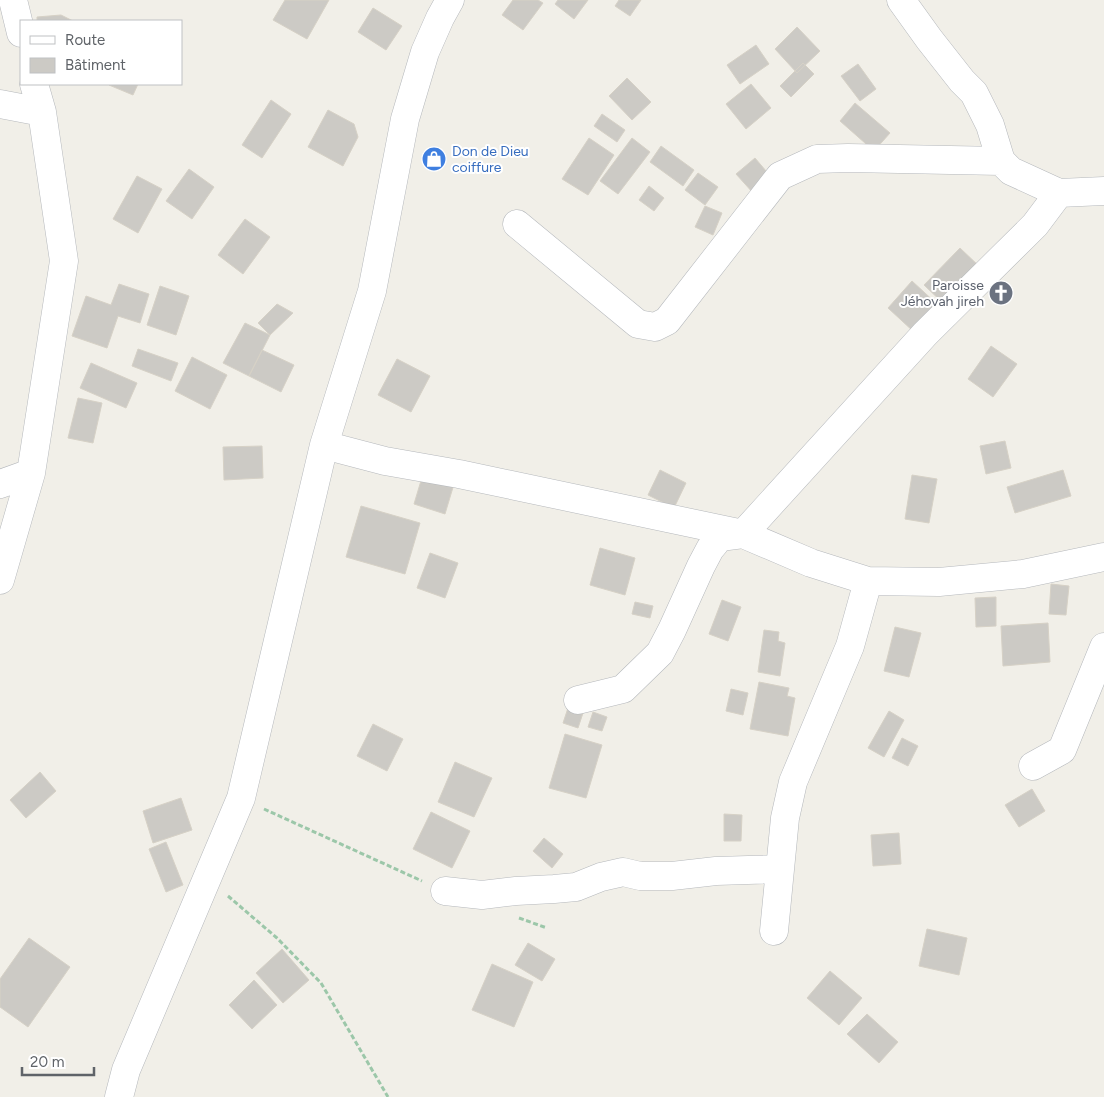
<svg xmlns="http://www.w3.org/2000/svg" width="1104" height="1097" font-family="Figtree,sans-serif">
<rect width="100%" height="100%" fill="#f1efe8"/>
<!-- building -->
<path fill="#cccac5" stroke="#d6d1c6" d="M285,0H329L307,39L273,20Z
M513,0H538L543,3L523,30L502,15Z
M558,0H588L574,19L555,4Z
M619,0H641L630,16L615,6Z
M373,8L402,26L386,50L358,32Z
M61,15L73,21H37V17Z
M797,27L820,51L797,73L775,49Z
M756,45L769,64L740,84L727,65Z
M803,63L814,74L791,97L780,86Z
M858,64L876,89L860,101L841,76Z
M627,78L651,102L632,120L609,96Z
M110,84H138L133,95L109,85Z
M751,84L771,108L746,129L726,104Z
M271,100L291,114L262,158L242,145Z
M855,103L890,133L874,151L840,121Z
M328,110L354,124L358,137L343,166L308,147Z
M602,114L625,130L617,142L594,126Z
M589,138L614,155L588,195L562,179Z
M632,138L650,152L618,194L600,181Z
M661,146L694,170L683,186L650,162Z
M755,158L772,178L754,194L736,174Z
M189,169L214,187L192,219L166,201Z
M698,173L718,187L705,205L685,190Z
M137,176L162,189L138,233L113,219Z
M649,186L664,198L654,211L639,200Z
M705,206L722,213L713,235L695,227Z
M245,219L270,237L243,274L218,255Z
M960,248L980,267L944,304L924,285Z
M912,281L938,305L914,332L888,308Z
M119,284L149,294L140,323L118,316L107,348L72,336L86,296L111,305Z
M160,286L189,296L176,335L147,325Z
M277,304L293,313L270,335L258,323Z
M245,323L270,335L249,376L223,363Z
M991,346L1017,364L993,397L968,379Z
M138,349L178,363L171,381L132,366Z
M262,350L294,365L281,392L249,376Z
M192,357L227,375L210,409L175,391Z
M397,359L430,376L411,412L378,395Z
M91,363L137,383L126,408L80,388Z
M78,398L102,403L93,443L68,438Z
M1005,441L1011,468L986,474L980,446Z
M262,446L263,478L224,480L223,447Z
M660,470L686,483L674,508L648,495Z
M1063,470L1071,496L1015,513L1007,487Z
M423,474L454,484L445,514L414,504Z
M912,475L937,479L929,523L905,519Z
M361,506L420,523L405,574L346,557Z
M600,548L635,558L625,595L590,585Z
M430,553L458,563L445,598L417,588Z
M1051,584L1069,586L1066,615L1049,614Z
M996,597V626L976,627L975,598Z
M722,600L741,607L728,641L709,634Z
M635,602L653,606L650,618L632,614Z
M1048,623L1050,662L1003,666L1001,626Z
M895,627L921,633L909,677L884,671Z
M764,630L779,632L778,641L785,643L780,676L758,672Z
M759,682L789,688L787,696L795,698L788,736L750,729Z
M731,689L748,693L743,715L726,711Z
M569,705L584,710L578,728L563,723Z
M889,711L904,720L884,757L868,748Z
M593,712L607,717L602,731L588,727Z
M373,724L403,739L387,771L357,756Z
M565,734L602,745L586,798L549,788Z
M902,738L918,746L908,766L892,758Z
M455,762L492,778L474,817L438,802Z
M40,772L56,791L26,818L10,800Z
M1032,789L1045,811L1019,827L1005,805Z
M181,798L192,830L153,843L143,811Z
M431,812L470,831L452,868L413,849Z
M724,814L742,815L741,841H724Z
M899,833L901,864L873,866L871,835Z
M544,838L563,854L552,868L533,851Z
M166,842L183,885L166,892L149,849Z
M927,929L967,938L959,975L919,966Z
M29,938L70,967L28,1027L0,1007V979Z
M528,943L555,959L542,981L515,965Z
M282,949L309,980L283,1003L256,973Z
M492,964L533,982L514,1027L472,1010Z
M830,971L862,998L839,1025L807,998Z
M254,980L277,1005L252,1029L229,1005Z
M867,1014L898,1042L879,1063L847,1034Z"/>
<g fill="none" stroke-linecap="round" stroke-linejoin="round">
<defs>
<path id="street" d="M13,0L21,33
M901,0L929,39L962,81L974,93L990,125L1001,161L1011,171L1059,193L1104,191
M0,104L42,112
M517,224L638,324L655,327L667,321L780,176L817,159L848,158L1001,161
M324,445L385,461L459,474L743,534L811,563L868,581L939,582L1023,574L1104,557
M0,484L31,473
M0,580L31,473L64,261L42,112L34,84
M578,700L623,689L660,653L672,630L701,566L710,549L720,537L743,534L925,334L1035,225L1059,193
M1033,766L1062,750L1104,647
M445,891L482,895L516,891L554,889L576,887L601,877L623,872L640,876H672L716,871L780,869
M774,931L785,818L793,782L850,646L868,581
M119,1097L126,1070L241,798L324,445L372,291L405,119L425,52L440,18L450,0"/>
</defs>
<!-- street casing -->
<use href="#street" stroke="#b5b8bc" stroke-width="29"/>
<!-- path -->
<path stroke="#9cc7a9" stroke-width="3" stroke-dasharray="5 2.5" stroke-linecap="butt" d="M264,809L422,881
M228,896L277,938L321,983L388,1097
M519,918L547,928"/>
<!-- street -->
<use href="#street" stroke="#fff" stroke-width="28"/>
</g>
<!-- icons -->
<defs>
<symbol id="shop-disc" viewBox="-11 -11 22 22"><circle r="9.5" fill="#3f7fe0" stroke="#fff"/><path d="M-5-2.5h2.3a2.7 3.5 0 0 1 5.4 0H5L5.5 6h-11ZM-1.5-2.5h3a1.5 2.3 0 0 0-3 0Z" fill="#fff"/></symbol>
<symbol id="church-disc" viewBox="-11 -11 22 22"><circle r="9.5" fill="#6b7280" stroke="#fff"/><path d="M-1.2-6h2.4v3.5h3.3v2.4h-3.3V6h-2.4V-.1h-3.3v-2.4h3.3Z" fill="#fff"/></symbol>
</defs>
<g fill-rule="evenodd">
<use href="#shop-disc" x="420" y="145" width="28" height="28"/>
<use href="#church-disc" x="987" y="279" width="28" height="28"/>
</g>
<g text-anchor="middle" stroke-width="4" stroke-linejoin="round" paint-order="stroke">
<!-- shop labels -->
<g font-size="14" fill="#366cbe" stroke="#fff" text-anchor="start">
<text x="452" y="156">Don de Dieu<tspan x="452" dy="16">coiffure</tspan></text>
</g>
<!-- worship labels -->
<g font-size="14" fill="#5b616d" stroke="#fff" text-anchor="end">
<text x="984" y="290">Paroisse<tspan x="984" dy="16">Jéhovah jireh</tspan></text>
</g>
</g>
<!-- legend -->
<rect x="20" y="20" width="162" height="65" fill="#ffffff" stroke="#bfc1c3"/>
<rect x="30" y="36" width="25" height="8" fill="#ffffff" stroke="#bfc1c3"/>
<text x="65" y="45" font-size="15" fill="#5f6368">Route</text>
<rect x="30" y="58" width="25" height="15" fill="#cccac5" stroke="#bfc1c3"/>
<text x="65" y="70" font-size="15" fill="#5f6368">Bâtiment</text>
<!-- scale -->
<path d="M22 1067v8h72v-8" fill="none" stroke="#5f6368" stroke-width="2.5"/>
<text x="30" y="1067" font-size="15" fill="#5f6368" stroke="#ffffff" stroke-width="4" paint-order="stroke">20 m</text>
</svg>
